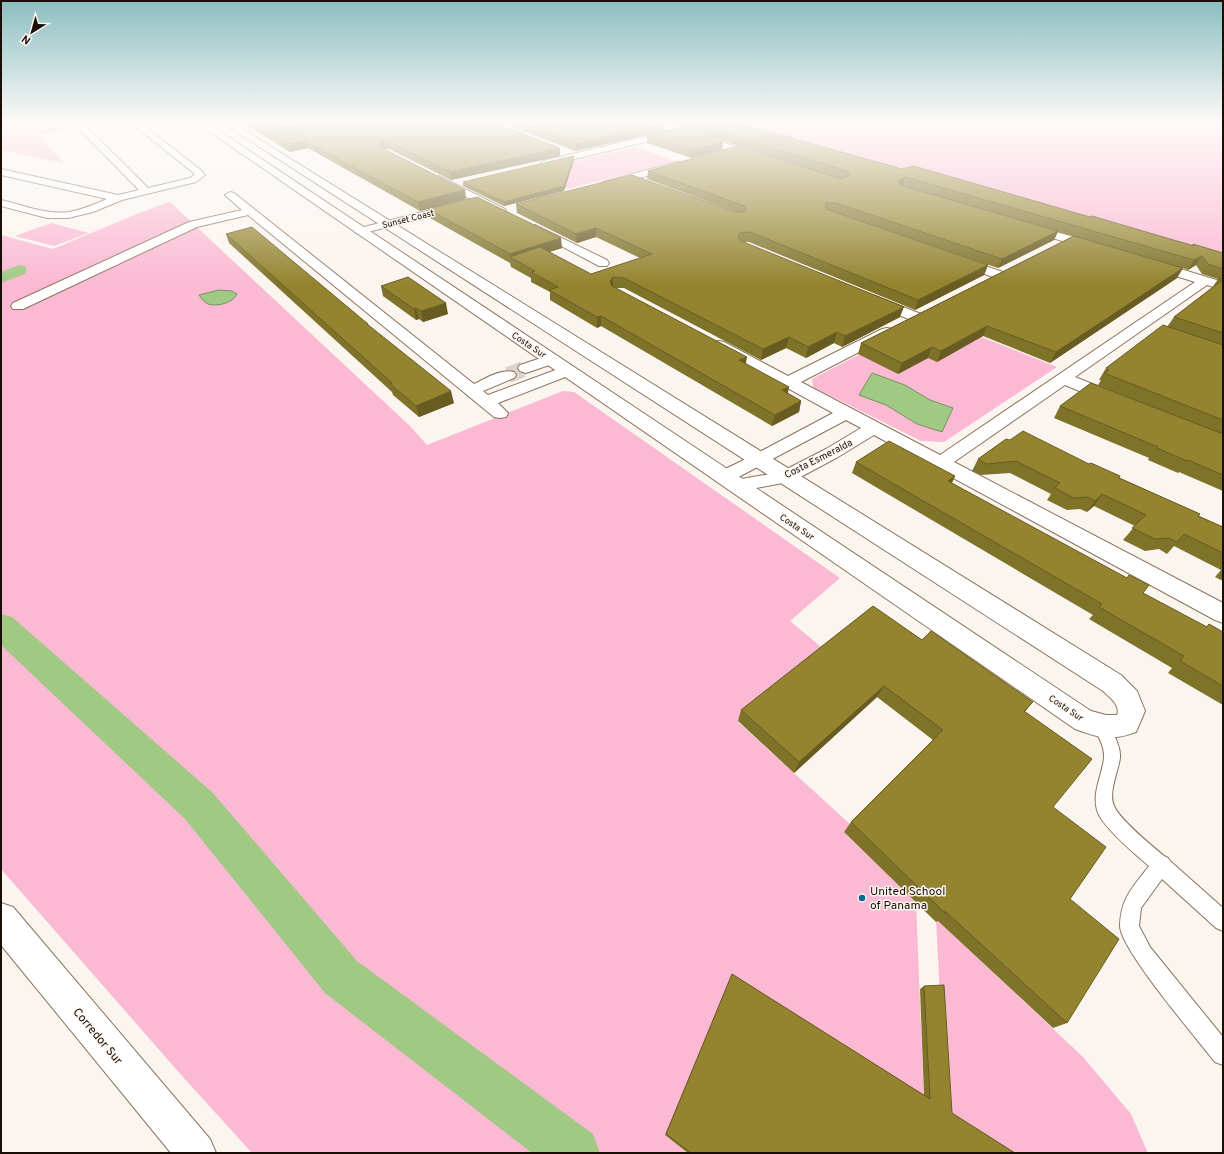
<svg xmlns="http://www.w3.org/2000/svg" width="1224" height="1154" font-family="Overpass,sans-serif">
<rect width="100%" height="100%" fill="#fbf5f0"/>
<!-- green -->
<path fill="#fbb9d3" d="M1,122H115L38,135L64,163L1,150Z
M737,122H1223V259Z
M635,147L676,161L568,189L529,172Z
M170,202L410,426L427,445L563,391L574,392L840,578L790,621L826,651L738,722L851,825L844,832L916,903L924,1101L665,1135L688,1153H252L183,1077L1,869V235L53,249L139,213Z
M51,223L89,233L54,246L15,236Z
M931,317L1057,367L944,442L921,441L813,387L812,379Z
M936,919L1083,1057L1131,1114L1148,1153H1007L946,1114Z"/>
<!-- water -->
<path fill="#a0ca84" stroke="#78925e" d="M219,290L232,291L237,294C233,303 217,307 208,304C204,302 202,299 199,295Z
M872,373L905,385L930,400L953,408L942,432L917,424L886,405L859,395Z"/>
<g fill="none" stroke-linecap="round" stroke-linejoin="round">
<!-- canal -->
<path fill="#a0ca84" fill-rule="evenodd" d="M19,265L25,266L27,270L25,274L1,283V272Z
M1,614L12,617L213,793L357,961L593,1134L600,1153H532L325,993L185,819L1,645Z"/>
<!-- minor-tunnel -->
<path stroke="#d9d2cd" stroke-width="16" stroke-dasharray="16 8" stroke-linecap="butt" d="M508,375L526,368"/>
<defs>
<path id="service" d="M1101,719L1107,721C1112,732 1121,745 1120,758C1118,772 1108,793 1114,806C1120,820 1151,845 1164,856L1168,858L1170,861L1223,908V931L1216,928L1162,879L1141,908L1139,926L1150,947L1223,1037V1065L1215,1062C1198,1040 1118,947 1120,925C1121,898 1133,887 1149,866C1136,855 1101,826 1097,810C1092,792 1102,776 1104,758C1105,747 1098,736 1093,726L1095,721Z"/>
<path id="minor" d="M130,122H139L202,171L205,175L196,182L122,200L93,212L68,218H47L1,206V200C23,205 46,215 69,212C82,210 95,204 107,199L1,175V169L118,195L139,190L81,131L80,129L81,127H87L148,188L190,178L195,174Z
M645,122H658L761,155L763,157L761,159H755L678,134L546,166L541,163L543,161L669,131Z
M677,162L680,163L682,165L680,167L606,187L601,184L603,182Z
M439,176L505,209L506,211L501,214L497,213L436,181L434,179Z
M230,192L234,193L474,384C485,379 501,368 514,372L516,375L514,378L483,391L488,395L561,368L567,366L573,368L575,371L573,374L498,403L508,413L506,417L500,418L494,417L248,215L197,227L23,309H13L11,306L13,303L189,222L242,210L225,195Z
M458,203L463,206L462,208L360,234L356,233L354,231L356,229Z
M1027,224L1099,244L1101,247L1099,250L1095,251L1023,229L1021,227L1023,225Z
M535,225L607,260L609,263L607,266H599L531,230L529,228L531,226Z
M959,257L1003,272L1005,275L1003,278L999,279L955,264L953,261L955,258Z
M1151,260L1223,282V290L1207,285L1075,377L1120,395L1122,399L1120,403L1114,404L1108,403L1065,385L954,462L1223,603V623L1215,620L874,435L838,457L793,481L736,492L729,490L726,486L729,482L736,480L781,472L826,449L861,428L846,420L731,481L724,483L717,481L715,477L717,473L752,456L833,413L714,348L712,345L714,342L719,341L724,342L788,376L882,329L887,328L892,329L894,332L892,335L801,382L940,455L1195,282L1147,267L1145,264L1147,261Z
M875,296L921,314L923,317L921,320L916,321L911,320L870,303L868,300L870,297Z
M550,355L555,357L558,360L555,363L526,373L520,371L518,368L520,365Z"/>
<path id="tertiary" d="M196,122H206L1091,711L1106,715H1117C1121,705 1109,697 1103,691L221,122H231L1121,675L1137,691L1145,711L1136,732C1112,741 1099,738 1075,729Z"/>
<path id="motorway" d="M1,903L13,907L210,1139L216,1153H171L1,945Z"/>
</defs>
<!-- service casing -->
<use href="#service" stroke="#8d735c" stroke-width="2"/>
<!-- minor casing -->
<use href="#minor" stroke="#8d735c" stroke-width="2"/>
<!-- tertiary casing -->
<use href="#tertiary" stroke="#8d735c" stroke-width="2"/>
<!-- motorway casing -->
<use href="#motorway" stroke="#8d735c" stroke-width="2"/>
<!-- service -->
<use href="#service" fill="#fff" fill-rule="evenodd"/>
<!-- minor -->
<use href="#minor" fill="#fff" fill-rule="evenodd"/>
<!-- tertiary -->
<use href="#tertiary" fill="#fff" fill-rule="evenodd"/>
<!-- motorway -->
<use href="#motorway" fill="#fff" fill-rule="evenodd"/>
</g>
<!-- wall -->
<path fill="#7f7229" d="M242,122H346L282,134L280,135L347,122H663L665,131L575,151L504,124H497L560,148V156L451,180L389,149H383L466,199L420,211L308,148L290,152Z
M664,122H735L902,169L1090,217L1192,245L1193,244L1223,253V491L1179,472L1178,473L1148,460L1149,458L1054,418L1060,406H1149L1098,385L1101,380H1099L1106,368L1167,327L1174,317L1212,288L1218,279L1202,274L1196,265L1188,270L1183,268L1177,278L1050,363L983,336L937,362L928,358L898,374L858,354L861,343L1073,236L1058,232L1054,240L998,268L833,212L988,265L984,275L915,310L749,242H743L900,317L842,347L834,343L806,358L786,348L761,360L624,288H615L746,364L788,393L801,401L799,412L772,426L601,326L597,328L550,300V292L531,282V278L511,267L510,263L430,218L428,209L562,248L549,252L591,274L640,258L596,237L577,243L517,213L516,204L736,212L647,179L648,171L810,169Z
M647,135L723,142L722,150L691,158L647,143Z
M574,160L564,191L504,206L463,186V182Z
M226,234L368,324L369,326L454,403L419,417L393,395L392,392L229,243Z
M381,286L448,314L423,322L419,319L416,320L383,296Z
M1010,440L1089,464L1200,514L1199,516L1223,527V581L1215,577L1221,570L1174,546L1167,554L1159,549L1145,551L1123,540L1135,526L1094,506L1087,512L1080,509L1067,510L1047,500L1051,494L1010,473L981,475L972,471L978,459Z
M856,462L955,476L952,483L1143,593L1206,627L1209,624L1223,632V705L1168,673L1172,668L1089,619L1093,615L852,473Z
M873,606L1025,712L1053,807L1070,899L1067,1023L1053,1028L938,921L936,922L844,832L851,822L933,740L877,697L794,773L738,721L741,710Z
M732,974L924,1095L920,989L924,986L952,1113L1015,1153H688L665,1135Z"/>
<!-- shaded-wall -->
<path fill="#685c22" d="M301,122H346L282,134L276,138L274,130L279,126Z
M665,123V131L575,151V144Z
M305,141L308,148L290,152L287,144Z
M379,141H387L389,149H381L378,145Z
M723,142L722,150L691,158L692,150Z
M560,148V156L451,180L450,172Z
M574,156V160L564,191L504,206V202Z
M905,177L902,186L896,190L898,181Z
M465,190L466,199L420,211L418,202Z
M596,228V237L577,243L576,234Z
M1058,231L1054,240L998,268L1002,259Z
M561,238L562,248L518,262L511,257L510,254Z
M1202,256L1196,265L1188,270L1194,260Z
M988,265L984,275L915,310L918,300Z
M1183,268L1177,278L1050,363L1056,352Z
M613,277V288L610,281Z
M446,303L448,314L423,322L421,311Z
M904,307L900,317L842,347L845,336Z
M416,308L419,319L416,320L414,309Z
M601,316V326L597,328V317Z
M987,326L983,336L937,362L941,351Z
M837,332L834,343L806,358L808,347Z
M789,337L786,348L761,360L763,349Z
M932,347L928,358L898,374L902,363Z
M747,357L745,368L739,360Z
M789,387L787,398L782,390Z
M451,391L454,403L419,417L416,406Z
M801,401L799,412L772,426L775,415Z
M955,476L949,488L948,481Z
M1102,494L1094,506L1087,512L1095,501Z
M884,686L877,697L794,773L799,762Z
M1033,702L1023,714L1024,711Z"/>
<!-- building -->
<path fill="#948430" stroke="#685c22" d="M251,122H301L279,126L274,130L280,135L347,122H496V123L560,148L450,172L387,141H379L378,145L380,147L465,190L418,202L305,141L287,144Z
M519,122H663L665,123L575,144Z
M688,122H735L902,169L913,166L917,167L1090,217L1092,216L1194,246L1193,244L1223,253V269L1208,264L1202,256L1194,260L905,177L898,181L900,185L1058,231L1002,259L836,203H826L825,207L826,209L988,265L918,300L750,232L740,233L738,237L741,241L904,307L845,336L837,332L808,347L789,337L763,349L624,278L613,277L610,281L612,286L747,357L739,360L789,387L782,390L801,401L775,415L601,316L597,317L549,290L558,287L531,272L535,271L510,257L540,247L591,274L652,254L596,228L576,234L516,204L632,175L735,212H743L746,210L744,206L648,171L737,146L842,179L849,175L846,171Z
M679,128L723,142L692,150L647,135Z
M574,156L564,186L504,202L463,182Z
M477,197L561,238L510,254L428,209Z
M252,227L368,324H367L451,391L416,406L390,384L392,383L226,234Z
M1074,236L1183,268L1056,352L987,326L941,351L932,347L902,363L861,343Z
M408,277L446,303L421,311L416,308L414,309L381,286Z
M1219,278L1223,279V333L1174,317L1221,281Z
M1163,325L1223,345V420L1104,373L1109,370L1106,368Z
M1091,383L1223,434V475L1188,460L1187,461L1157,448L1158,447L1060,406Z
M1023,431L1089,464L1091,463L1120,476L1119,478L1200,514L1198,516L1223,527V553L1184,534L1177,542L1169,538L1155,539L1132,528L1146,515L1102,494L1095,501L1088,497L1074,498L1055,488L1060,483L1016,461L987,464L978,459L1006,439L1010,440Z
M889,441L955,476L948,481L1127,578L1129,575L1149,585L1143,593L1207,627L1209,624L1223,632V686L1180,661L1184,656L1099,607L1102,604L856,462Z
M873,606L922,640L931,631L1033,702L1024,711L1092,759L1053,807L1106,847L1070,899L1119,939L1067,1023L945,911L946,914L851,822L943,730L884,686L799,762L741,710Z
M732,974L930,1099L924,986L944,985L952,1113L1015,1153H691L666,1134Z"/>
<!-- sky -->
<linearGradient id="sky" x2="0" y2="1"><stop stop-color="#8bbdc0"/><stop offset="0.43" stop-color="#fdfaf8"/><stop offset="1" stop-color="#fdfaf8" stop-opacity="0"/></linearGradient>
<rect width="1224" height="284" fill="url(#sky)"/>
<!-- markers -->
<circle fill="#066997" stroke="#fbf5f0" stroke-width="1.5" cx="862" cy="898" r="4"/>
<g text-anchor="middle" stroke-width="3" stroke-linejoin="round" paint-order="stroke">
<!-- far-street labels -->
<g font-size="9" fill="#190f07" stroke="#fbf5f0">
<text transform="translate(408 219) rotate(-14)" y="3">Sunset Coast</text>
<text transform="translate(529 345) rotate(34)" y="3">Costa Sur</text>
<text transform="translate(797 527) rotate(34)" y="3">Costa Sur</text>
<text transform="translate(1066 708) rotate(34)" y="3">Costa Sur</text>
</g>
<!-- street labels -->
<g font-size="10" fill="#190f07" stroke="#fbf5f0">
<text transform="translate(818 458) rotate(-27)" y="4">Costa Esmeralda</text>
</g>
<!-- near-poi labels -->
<g font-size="12" fill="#190f07" stroke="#fbf5f0" text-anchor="start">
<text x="870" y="895">United School<tspan x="870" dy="14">of Panama</tspan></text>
</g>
<!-- near-street labels -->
<g font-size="12" fill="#190f07" stroke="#fbf5f0">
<text transform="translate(98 1036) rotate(50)" y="4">Corredor Sur</text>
</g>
</g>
<!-- border -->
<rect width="1224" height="1154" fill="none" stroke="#190f07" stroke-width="4"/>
<!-- north arrow -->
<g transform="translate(32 32) rotate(217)" stroke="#fbf5f0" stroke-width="3" paint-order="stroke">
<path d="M0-3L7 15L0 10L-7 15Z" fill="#190f07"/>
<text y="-6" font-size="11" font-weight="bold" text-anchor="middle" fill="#190f07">N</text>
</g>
</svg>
